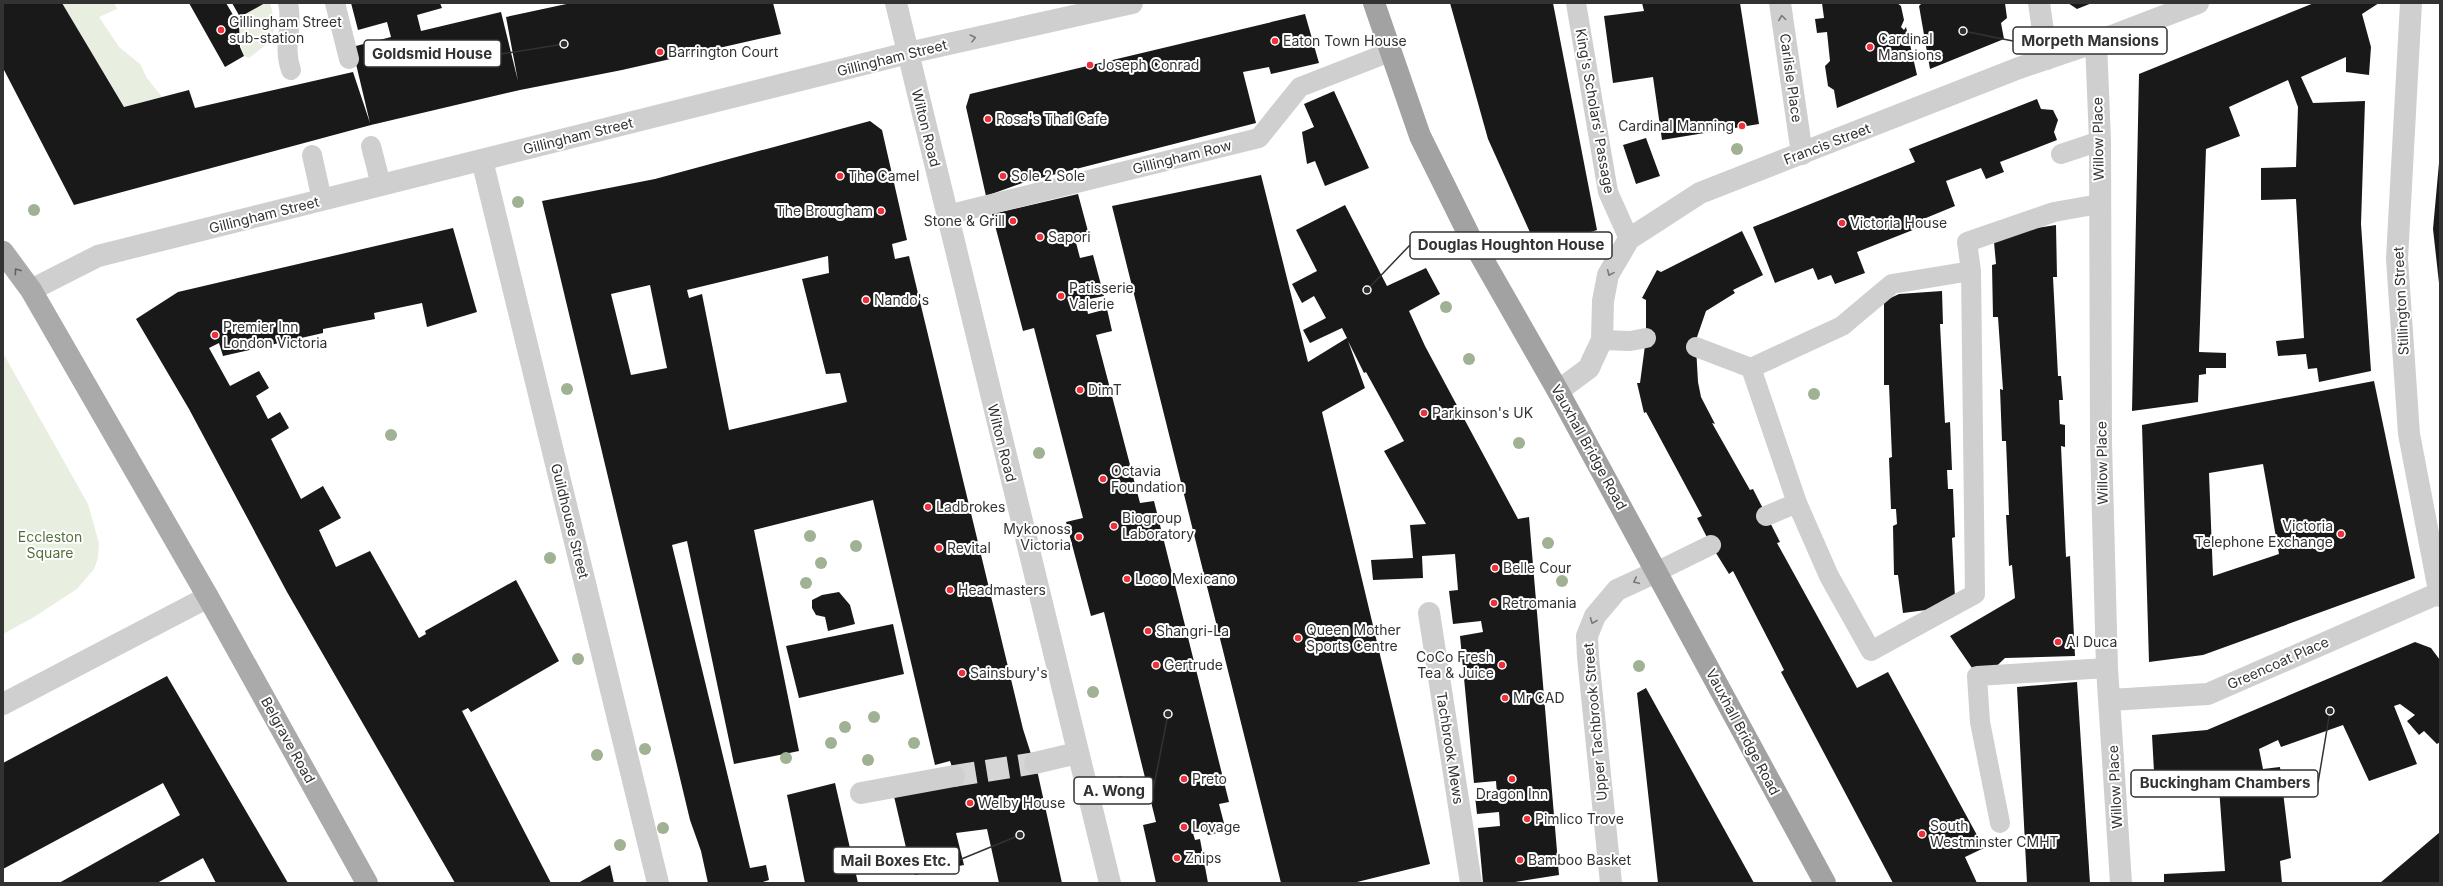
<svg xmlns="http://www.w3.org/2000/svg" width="2443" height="886" font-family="Inter,sans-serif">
<rect width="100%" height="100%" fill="#fff"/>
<!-- green -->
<path fill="#e8efe0" d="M62,3H114L117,9L99,17L119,47L140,64L147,78L162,97L124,107Z
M265,3H270C279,33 274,40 249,58L244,56L239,35L240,17Z
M3,353L88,504L99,543L98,558L94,569L77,589L34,617L3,634Z"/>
<!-- building -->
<path fill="#191919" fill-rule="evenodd" d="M3,3H62L124,107L189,90L195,108L353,72L370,123L352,47L391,37L387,22L358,30L351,3H440L442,8L417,15L421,31L501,12L518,81L506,17L571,3H773L781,34L622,70L520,90L371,125L74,205L3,68Z
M189,3H226L239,25L240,47L244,56L225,67Z
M232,3H265L240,17Z
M1450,3H1553L1597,230L1584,234L1586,242L1554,250L1551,244L1537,248L1488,139Z
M1642,3H1740L1759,124L1662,140L1653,77L1613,83L1604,16L1644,11Z
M1822,3H1897L1901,6L1904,20L1901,27L1904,30L1906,27L1917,75L1837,108L1834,90L1828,86L1825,66L1830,61L1827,32L1817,33L1815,19L1824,18Z
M1922,3H2005L2007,18L2001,23L2004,39L1930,69L1919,6Z
M2068,3H2092L2077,9Z
M2314,3H2379L2362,14L2371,47L2369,75L2346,72V57L2301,77L2313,103L2365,101L2361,224L2371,371L2319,382L2317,368L2308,369L2306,354L2278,356L2276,341L2304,338L2296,199L2261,200V168L2296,167L2298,107L2288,80L2229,107L2240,136L2206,149L2199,352L2226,353V368H2206V374L2199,375L2198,402L2132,411L2139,74Z
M1305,14L1319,63L1271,74L1269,67L1243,72L1256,123L1025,182L986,196L966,107L970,94Z
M1334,91L1369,168L1325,186L1315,161L1307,164L1302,132L1314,127L1304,104Z
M2037,99L2041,109L2053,110L2058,120L2054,132L2057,140L2000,162L2004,172L1986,179L1981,168L1946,181L1955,206L1921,220L1923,226L1857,252L1865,273L1835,284L1831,275L1818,280L1813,268L1775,283L1753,227L1915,162L1909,149Z
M870,121L882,130L907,240L892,244L895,259L909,256L1023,729L1031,754L1033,752L1062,883H999L987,829L956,833L964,865L915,875L910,851L907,852L893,792L953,770L950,761L935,765L873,500L754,530L799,751L734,764L687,541L672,545L750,868L766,865L769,880L760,883H708L701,851L690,820L542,201L655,179ZM828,256L829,273L802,279L826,374L840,373L847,402L729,430L702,294L689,298L687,290ZM650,285L667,368L631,375L611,294Z
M1646,138L1660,176L1636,184L1623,145Z
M2439,163H2440L2439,283L2433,229Z
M1261,175L1308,362L1347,338L1342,328L1310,343L1303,330L1326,318L1314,296L1302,303L1292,284L1317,271L1296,230L1345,205L1387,286L1426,268L1440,294L1409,311L1425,346L1518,519L1529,517L1559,875L1509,883H1483L1478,828L1500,826L1499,812L1477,814L1475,796L1497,794L1496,781L1474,783L1460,636L1483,632L1481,621L1453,624L1449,591L1458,590L1455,554L1422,556L1423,578L1373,580L1371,560L1413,558L1410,525L1426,524L1384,451L1404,441L1366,372L1364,373L1348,341L1365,388L1322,412L1430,864L1353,883H1281L1112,206Z
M1078,194L1089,235L1075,239L1080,258L1093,255L1104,296L1085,300L1088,314L1107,309L1112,331L1096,335L1140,503L1154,501L1229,802L1219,804L1226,831L1208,835L1205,829L1193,833L1195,840L1200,839L1208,883H1156L1143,825L1156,822L1104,612L1091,616L1066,522L1083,518L1034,328L1023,331L992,214Z
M2056,225L2057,277H2053L2058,376H2061L2063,400H2059L2060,424L2065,425V447L2061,446L2066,557L2070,556L2075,656L2005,658L1981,681L1950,636L2015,598L2012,565L2009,566L2006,515H2009L2006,441H2002L2000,389L2003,390L1998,317H1993L1992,265L1996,264L1994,242L2018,231Z
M453,228L477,312L427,327L422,303L374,313L375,319L323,329V333L223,356L219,343L209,348L230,386L259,371L269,388L256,396L268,419L280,412L289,428L271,439L301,499L323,486L341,518L319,530L336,567L370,551L419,638L426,634L425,631L516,580L559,661L471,712L468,708L462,711L551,883H455L287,592L189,409L136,319L178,292Z
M1742,231L1763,275L1733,290L1735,293L1706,311L1697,337L1696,347L1698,382L1701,397L1715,424L1712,423L1750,490L1753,489L1780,542L1777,543L1857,688L1888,672L1984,848L1965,857L1977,883H1893L1781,672L1784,670L1733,571L1729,574L1711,545L1697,518L1702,516L1646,412L1644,413L1637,383H1640L1646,338V300L1642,298L1657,270L1661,272Z
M1942,291L1943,324H1940L1945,423L1950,422L1952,470H1947L1948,489H1953L1955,537L1952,538L1955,598L1926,610L1903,613L1898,575H1894L1893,526L1897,524L1896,509H1891L1889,458L1892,457L1889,385H1884V301L1899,294Z
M2374,381L2415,578L2203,655L2149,662L2142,425ZM2263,464L2279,554L2213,576L2209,473Z
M839,592L850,605L855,624L828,631L825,617L816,615L812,608V600L822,595Z
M893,624L904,674L799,698L786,646Z
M2415,642L2431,648L2440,660V742L2437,744L2424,731L2419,735L2407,721L2415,715L2400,704L2394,706L2417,764L2369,781L2343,725L2281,747L2278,740L2259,749L2263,769L2280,767L2291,858L2280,861L2282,883H2164V874L2225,871L2219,787L2155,790L2152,735L2207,730Z
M167,676L288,883H216L203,858L157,883H59L180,815L163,783L3,869V763Z
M2077,682L2090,883H2027L2017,687Z
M1646,688L1754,883H1658L1637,693Z
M835,783L858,883H805L787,795Z
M2440,832V883H2380Z
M610,865L614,883H578Z"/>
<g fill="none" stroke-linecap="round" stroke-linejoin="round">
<!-- minor-tunnel -->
<path stroke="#d6d6d6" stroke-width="22" stroke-dasharray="22 11" stroke-linecap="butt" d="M954,776L1035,763"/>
<!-- service -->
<path stroke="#cfcfcf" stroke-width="20" d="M288,3C294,28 282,44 291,70
M335,3L349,59
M1576,3L1608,192L1629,239
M371,146L381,185
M2061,154L2100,141
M312,155L322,200
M947,215L1259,138L1300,87L1390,52
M1602,340L1630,341L1646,338
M1696,347L1751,368
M1797,503L1829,576L1871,651L1975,594L1971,271L1967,242L2054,212L2099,204
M1766,516L1797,503L1751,368L1842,326L1892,284L1971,271
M1656,572L1711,545
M2000,823L1980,722L1977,676L2107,668"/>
<!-- minor -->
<path stroke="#cfcfcf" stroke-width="22" d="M896,3L1110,883
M1780,3L1802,154
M2039,3L2047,59
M2411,3L2397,259L2409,434L2440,596
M2096,42L2100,141L2101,442L2107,668L2121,883
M482,160L658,883
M31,290L98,256L908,53L1132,3
M1558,391L1589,368L1592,361L1602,340L1603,301L1608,275L1629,239L1700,193L2019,68L2096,42L2198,3
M1429,613L1471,883
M2110,700L2208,694L2439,593
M3,704L208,597
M1035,763L1077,753
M861,793L954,776
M1611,883L1588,657L1587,636L1595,616L1617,590L1656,572"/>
<!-- primary -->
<path stroke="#aaa" stroke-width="22" d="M3,252L31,290L208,597L367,883"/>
<!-- trunk -->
<path stroke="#a2a2a2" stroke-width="22" d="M1374,3L1420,136L1470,237L1558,391L1825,883"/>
</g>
<!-- trees -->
<g fill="#a1b194">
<circle cx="1737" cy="149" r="6"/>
<circle cx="518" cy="202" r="6"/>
<circle cx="34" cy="210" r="6"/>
<circle cx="1446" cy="307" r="6"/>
<circle cx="1469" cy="359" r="6"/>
<circle cx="567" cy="389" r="6"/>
<circle cx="1814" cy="394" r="6"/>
<circle cx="391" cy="435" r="6"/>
<circle cx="1519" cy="443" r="6"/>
<circle cx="1039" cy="453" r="6"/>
<circle cx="810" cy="536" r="6"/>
<circle cx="1548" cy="543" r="6"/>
<circle cx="856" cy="546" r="6"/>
<circle cx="550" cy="558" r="6"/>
<circle cx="821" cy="563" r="6"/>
<circle cx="1562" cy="581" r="6"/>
<circle cx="806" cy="583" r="6"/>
<circle cx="578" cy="659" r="6"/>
<circle cx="1639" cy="666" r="6"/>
<circle cx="1093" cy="692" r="6"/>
<circle cx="874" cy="717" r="6"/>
<circle cx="845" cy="727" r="6"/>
<circle cx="831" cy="743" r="6"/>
<circle cx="914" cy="743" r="6"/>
<circle cx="645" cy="749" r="6"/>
<circle cx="597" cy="755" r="6"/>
<circle cx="786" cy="758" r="6"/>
<circle cx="868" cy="760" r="6"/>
<circle cx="1120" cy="782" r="6"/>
<circle cx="663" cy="828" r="6"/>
<circle cx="620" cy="845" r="6"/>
</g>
<!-- one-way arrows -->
<defs><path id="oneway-chevron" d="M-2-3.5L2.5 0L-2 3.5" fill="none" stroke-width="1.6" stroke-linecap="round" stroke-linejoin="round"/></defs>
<g stroke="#797979">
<use href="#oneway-chevron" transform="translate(1782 18) rotate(-98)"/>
<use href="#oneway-chevron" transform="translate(973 38) rotate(-14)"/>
<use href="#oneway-chevron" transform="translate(1610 273) rotate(114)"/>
<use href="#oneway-chevron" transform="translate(1636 581) rotate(155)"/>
<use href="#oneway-chevron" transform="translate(1593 621) rotate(112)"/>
</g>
<use stroke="#626262" href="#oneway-chevron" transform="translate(17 271) rotate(-126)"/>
<!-- markers -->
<g fill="#ed3039" stroke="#fff" stroke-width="1.5">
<circle cx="221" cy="30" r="4"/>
<circle cx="1275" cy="41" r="4"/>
<circle cx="1870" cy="47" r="4"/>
<circle cx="660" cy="52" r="4"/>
<circle cx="1090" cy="65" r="4"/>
<circle cx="988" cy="119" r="4"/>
<circle cx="1742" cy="126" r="4"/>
<circle cx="840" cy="176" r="4"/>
<circle cx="1003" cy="176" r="4"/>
<circle cx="881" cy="211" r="4"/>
<circle cx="1013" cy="221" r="4"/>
<circle cx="1842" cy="223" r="4"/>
<circle cx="1040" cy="237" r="4"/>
<circle cx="1061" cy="296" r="4"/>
<circle cx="866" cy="300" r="4"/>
<circle cx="215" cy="335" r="4"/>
<circle cx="1080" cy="390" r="4"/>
<circle cx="1424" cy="413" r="4"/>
<circle cx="1103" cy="479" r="4"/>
<circle cx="928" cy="507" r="4"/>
<circle cx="1114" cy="526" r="4"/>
<circle cx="2341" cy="534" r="4"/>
<circle cx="1079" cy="537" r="4"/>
<circle cx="939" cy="548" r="4"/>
<circle cx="1495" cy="568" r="4"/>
<circle cx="1127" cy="579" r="4"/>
<circle cx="950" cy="590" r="4"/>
<circle cx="1494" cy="603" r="4"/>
<circle cx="1148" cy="631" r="4"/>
<circle cx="1298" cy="638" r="4"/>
<circle cx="2058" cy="642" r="4"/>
<circle cx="1156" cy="665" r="4"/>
<circle cx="1502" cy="665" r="4"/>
<circle cx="962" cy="673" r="4"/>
<circle cx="1505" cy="698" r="4"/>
<circle cx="1184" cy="779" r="4"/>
<circle cx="1512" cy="779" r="4"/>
<circle cx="970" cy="803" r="4"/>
<circle cx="1527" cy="819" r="4"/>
<circle cx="1184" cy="827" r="4"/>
<circle cx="1922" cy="834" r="4"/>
<circle cx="1177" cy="858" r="4"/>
<circle cx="1520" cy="860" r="4"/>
</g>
<g text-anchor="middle" stroke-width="4" stroke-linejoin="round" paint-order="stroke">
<!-- poi labels -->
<g font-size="14" fill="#323232" stroke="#fff" text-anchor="start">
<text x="229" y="27">Gillingham Street<tspan x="229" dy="16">sub-station</tspan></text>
<text x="1878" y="44">Cardinal<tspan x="1878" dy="16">Mansions</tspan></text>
<text x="1283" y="46">Eaton Town House</text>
<text x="668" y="57">Barrington Court</text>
<text x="1098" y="70">Joseph Conrad</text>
<text x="996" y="124">Rosa's Thai Cafe</text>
<text x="1734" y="131" text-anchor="end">Cardinal Manning</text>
<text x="848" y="181">The Camel</text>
<text x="1011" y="181">Sole 2 Sole</text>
<text x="873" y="216" text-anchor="end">The Brougham</text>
<text x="1005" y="226" text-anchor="end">Stone &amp; Grill</text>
<text x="1850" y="228">Victoria House</text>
<text x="1048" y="242">Sapori</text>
<text x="1069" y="293">Patisserie<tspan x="1069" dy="16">Valerie</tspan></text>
<text x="874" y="305">Nando's</text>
<text x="223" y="332">Premier Inn<tspan x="223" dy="16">London Victoria</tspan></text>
<text x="1088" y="395">DimT</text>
<text x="1432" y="418">Parkinson's UK</text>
<text x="1111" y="476">Octavia<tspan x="1111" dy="16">Foundation</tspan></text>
<text x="936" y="512">Ladbrokes</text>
<text x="1122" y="523">Biogroup<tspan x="1122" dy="16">Laboratory</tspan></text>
<text x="2333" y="531" text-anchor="end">Victoria<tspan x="2333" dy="16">Telephone Exchange</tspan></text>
<text x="1071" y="534" text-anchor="end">Mykonoss<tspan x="1071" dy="16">Victoria</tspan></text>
<text x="947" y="553">Revital</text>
<text x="1503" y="573">Belle Cour</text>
<text x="1135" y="584">Loco Mexicano</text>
<text x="958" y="595">Headmasters</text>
<text x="1502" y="608">Retromania</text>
<text x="1306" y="635">Queen Mother<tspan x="1306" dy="16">Sports Centre</tspan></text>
<text x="1156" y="636">Shangri-La</text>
<text x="2066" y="647">Al Duca</text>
<text x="1494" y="662" text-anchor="end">CoCo Fresh<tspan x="1494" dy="16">Tea &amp; Juice</tspan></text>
<text x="1164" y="670">Gertrude</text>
<text x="970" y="678">Sainsbury's</text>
<text x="1513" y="703">Mr CAD</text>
<text x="1192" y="784">Preto</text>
<text x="1512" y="799" text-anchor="middle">Dragon Inn</text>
<text x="978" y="808">Welby House</text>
<text x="1535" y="824">Pimlico Trove</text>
<text x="1930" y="831">South<tspan x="1930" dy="16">Westminster CMHT</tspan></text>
<text x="1192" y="832">Lovage</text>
<text x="1185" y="863">Znips</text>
<text x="1528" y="865">Bamboo Basket</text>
</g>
<!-- street labels -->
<g font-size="14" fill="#323232" stroke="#fff">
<text transform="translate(892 58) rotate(-14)" y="5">Gillingham Street</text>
<text transform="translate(1791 78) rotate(82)" y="5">Carlisle Place</text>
<text transform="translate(1595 111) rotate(80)" y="5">King's Scholars' Passage</text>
<text transform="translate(926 128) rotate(76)" y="5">Wilton Road</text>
<text transform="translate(578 136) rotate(-14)" y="5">Gillingham Street</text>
<text transform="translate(2098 139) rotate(-91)" y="5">Willow Place</text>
<text transform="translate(1827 144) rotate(-21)" y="5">Francis Street</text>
<text transform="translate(1182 157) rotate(-14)" y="5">Gillingham Row</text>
<text transform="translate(264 215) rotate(-14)" y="5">Gillingham Street</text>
<text transform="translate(2401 301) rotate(-93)" y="5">Stillington Street</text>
<text transform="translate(1002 443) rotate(76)" y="5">Wilton Road</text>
<text transform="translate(1589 447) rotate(61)" y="5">Vauxhall Bridge Road</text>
<text transform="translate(2102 463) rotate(-91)" y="5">Willow Place</text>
<text transform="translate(570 521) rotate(76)" y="5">Guildhouse Street</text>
<text transform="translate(2278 663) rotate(-24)" y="5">Greencoat Place</text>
<text transform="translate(1595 722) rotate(-95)" y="5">Upper Tachbrook Street</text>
<text transform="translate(1743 732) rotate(62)" y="5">Vauxhall Bridge Road</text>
<text transform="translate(288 740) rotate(61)" y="5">Belgrave Road</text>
<text transform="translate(1450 748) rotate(81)" y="5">Tachbrook Mews</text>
<text transform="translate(2115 787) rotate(-93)" y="5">Willow Place</text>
</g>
<!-- park labels -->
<g font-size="14" fill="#54713c" stroke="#fff">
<text x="50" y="542">Eccleston<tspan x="50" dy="16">Square</tspan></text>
</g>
</g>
<!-- callouts -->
<path fill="none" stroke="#323232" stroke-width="1.5" d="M1963 31L2013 41M564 44L501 54M1367 290L1410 245M2330 711L2318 783M1168 714L1153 791M1020 835L959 860"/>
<g fill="#323232" stroke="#fff" stroke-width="1.5">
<circle cx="1963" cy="31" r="4"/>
<circle cx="564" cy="44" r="4"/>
<circle cx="1367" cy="290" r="4"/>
<circle cx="2330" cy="711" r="4"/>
<circle cx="1168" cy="714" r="4"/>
<circle cx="1020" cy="835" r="4"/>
</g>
<g fill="#fff" stroke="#323232" stroke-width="1.5">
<rect x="2013" y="27" width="154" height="27" rx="4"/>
<rect x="364" y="40" width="137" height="27" rx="4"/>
<rect x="1410" y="232" width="202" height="27" rx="4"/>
<rect x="2131" y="770" width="187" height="27" rx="4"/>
<rect x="1074" y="777" width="79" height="27" rx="4"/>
<rect x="833" y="847" width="126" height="27" rx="4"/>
</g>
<g font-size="15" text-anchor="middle" font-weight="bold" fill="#323232">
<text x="2090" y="46">Morpeth Mansions</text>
<text x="432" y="59">Goldsmid House</text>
<text x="1511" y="250">Douglas Houghton House</text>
<text x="2225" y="788">Buckingham Chambers</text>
<text x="1114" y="796">A. Wong</text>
<text x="896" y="866">Mail Boxes Etc.</text>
</g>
<!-- border -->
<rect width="2443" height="886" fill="none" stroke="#323232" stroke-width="8"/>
</svg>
